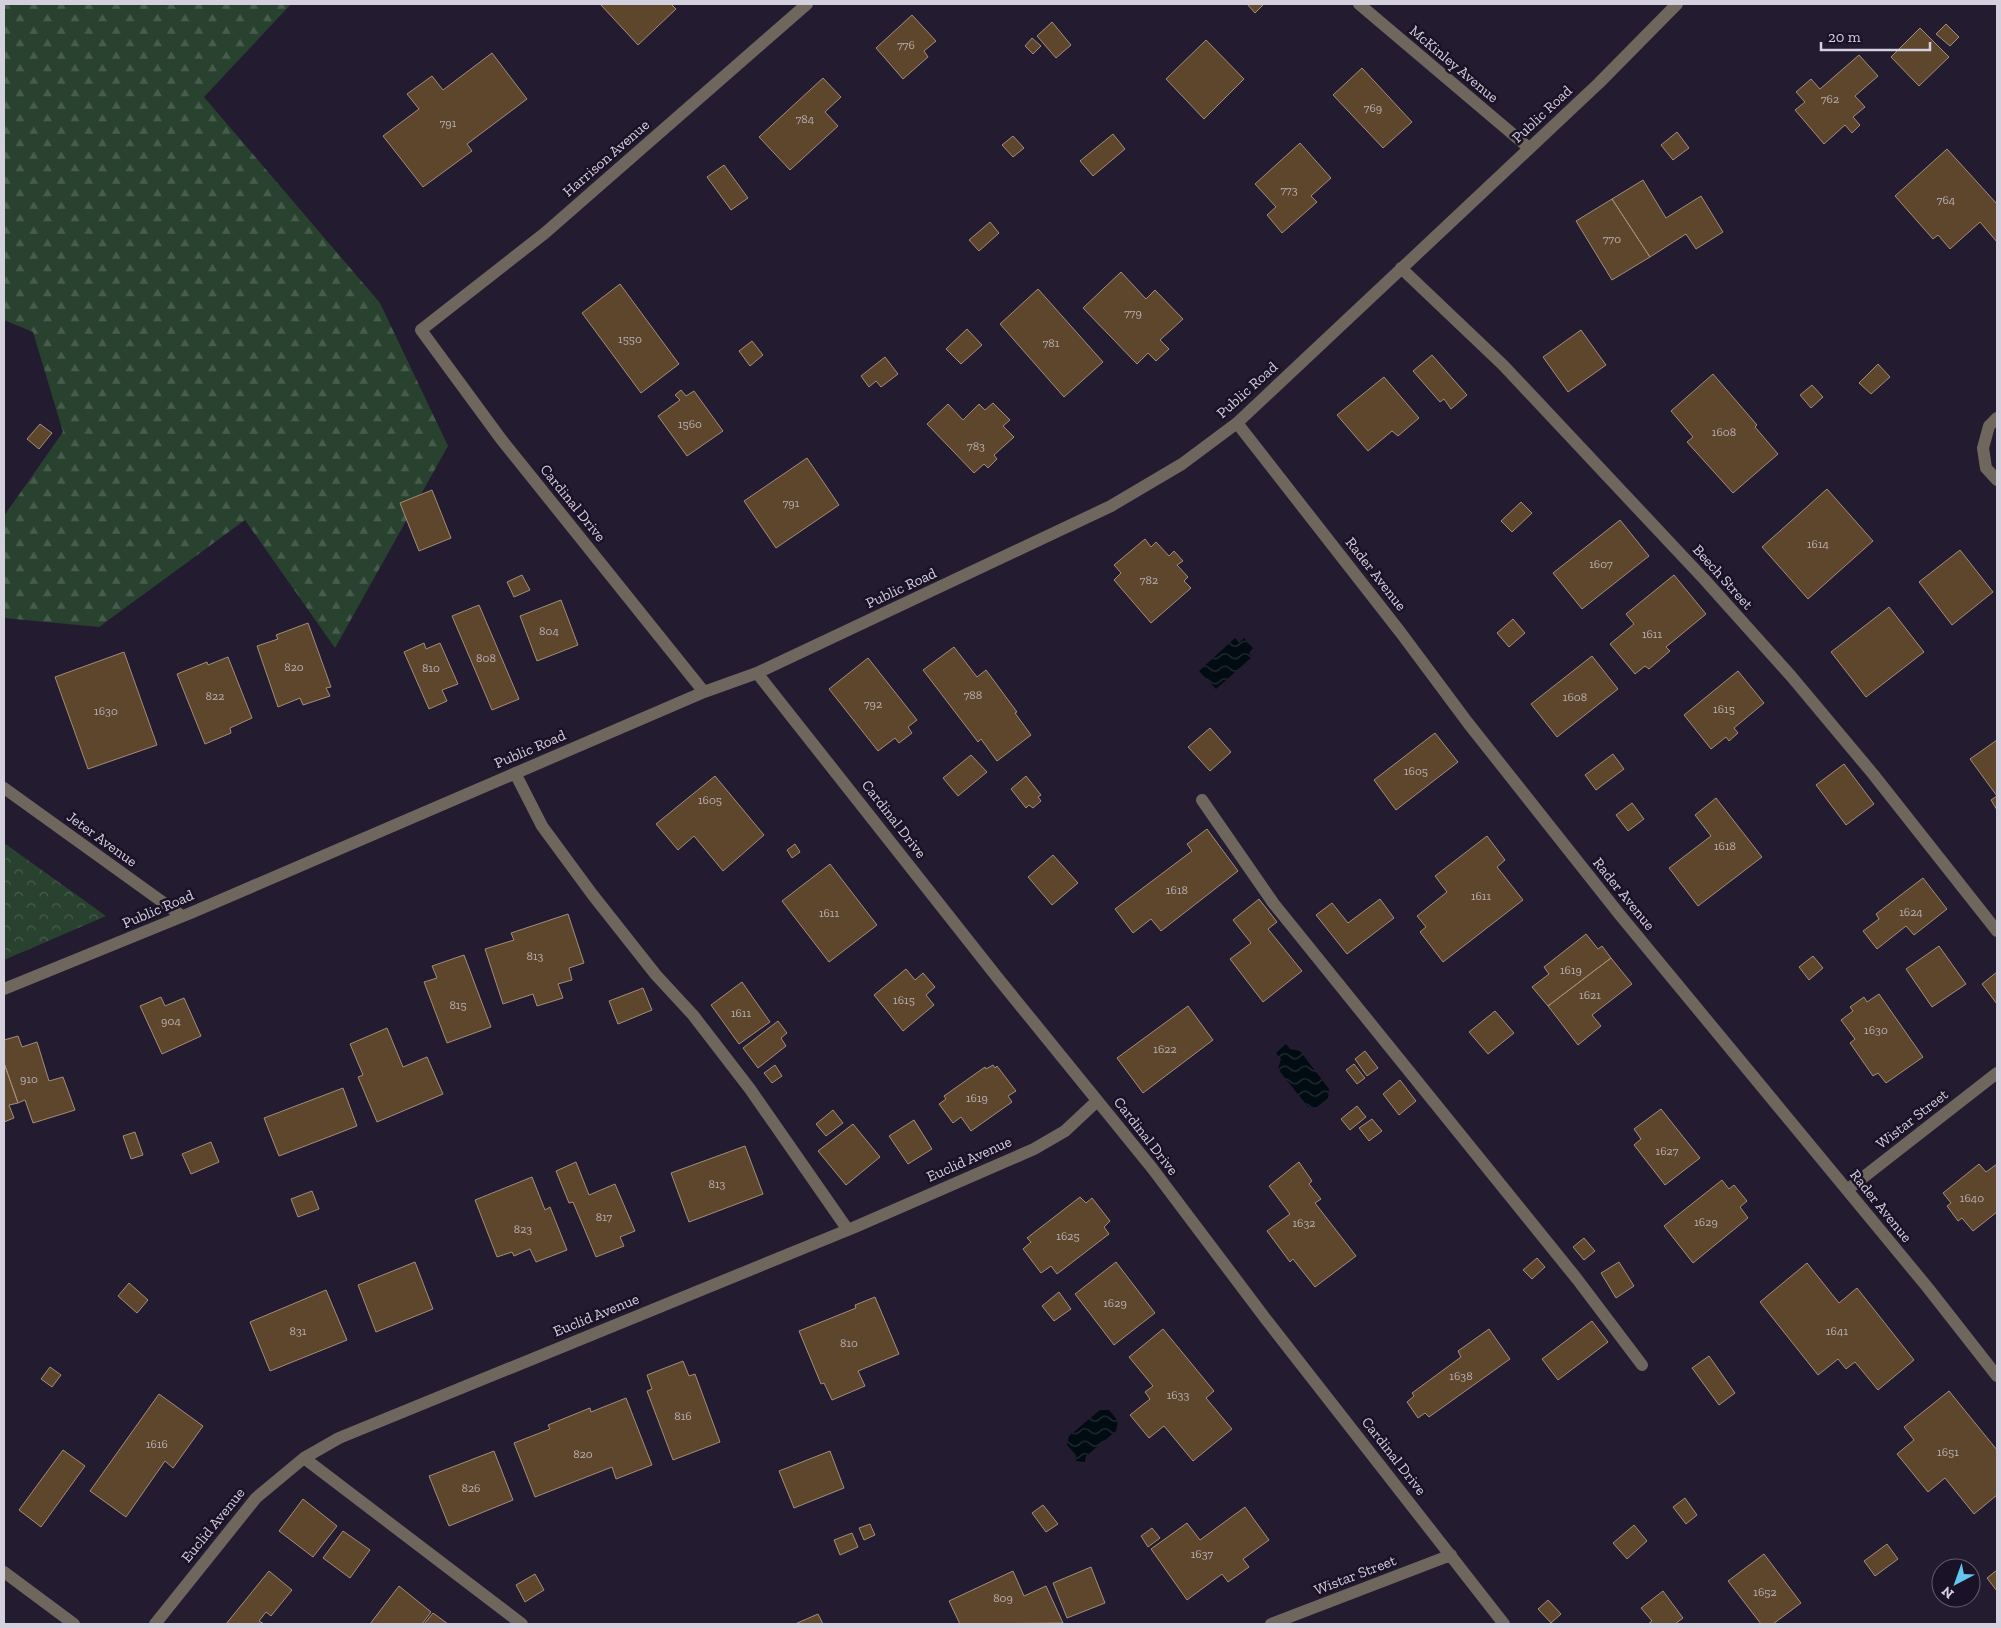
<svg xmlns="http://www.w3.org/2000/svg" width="2001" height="1628" font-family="'Zilla Slab',serif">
<defs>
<pattern id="forest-firs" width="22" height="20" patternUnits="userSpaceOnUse" patternTransform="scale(1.25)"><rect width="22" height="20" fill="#29422f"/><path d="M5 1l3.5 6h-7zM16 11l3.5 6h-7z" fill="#475c4d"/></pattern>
<pattern id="park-crowns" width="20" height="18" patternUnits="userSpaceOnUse" patternTransform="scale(1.25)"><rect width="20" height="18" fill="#29422f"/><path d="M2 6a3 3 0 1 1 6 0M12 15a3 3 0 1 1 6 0" fill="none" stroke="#475c4d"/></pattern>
<pattern id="water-waves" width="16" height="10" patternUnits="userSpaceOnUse" patternTransform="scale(1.25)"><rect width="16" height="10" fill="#000b12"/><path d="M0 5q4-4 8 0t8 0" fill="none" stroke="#242e34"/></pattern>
</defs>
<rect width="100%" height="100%" fill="#231b30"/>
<!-- forest -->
<path fill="url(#forest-firs)" d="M4,4H291L204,97L380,303L448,446L335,648L245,520L99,627L4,618V516L63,432L33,332L4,320Z"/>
<!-- park -->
<path fill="url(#park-crowns)" d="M4,843L106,916L4,960Z"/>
<!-- water -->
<path fill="url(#water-waves)" d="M1235,638L1239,643L1244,638L1253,648L1249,653L1252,657L1216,689L1199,671Z
M1286,1044L1290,1049L1300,1051L1329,1089L1328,1098L1317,1107H1308L1278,1069L1281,1059L1276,1053Z
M1100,1410H1109L1118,1421L1116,1431L1086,1456L1085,1462L1076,1461V1455L1067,1445L1069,1436Z"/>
<!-- building -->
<path fill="#5e462d" stroke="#a38d79" d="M600,4H671L676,9L638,45Z
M1247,4H1264L1255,13Z
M912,15L936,41L924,51L928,57L903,79L876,48Z
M1052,22L1071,45L1056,58L1037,36Z
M1946,24L1959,37L1950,46L1936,34Z
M1920,28L1949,57L1919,86L1891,57Z
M1032,38L1041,46L1033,54L1025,46Z
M1206,40L1244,79L1204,119L1166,79Z
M492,53L527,99L467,144L472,151L423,187L383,136L419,109L407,94L432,76L443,90Z
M1859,55L1878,76L1855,96L1865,107L1853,117L1860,125L1852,133L1845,125L1824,144L1795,110L1805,102L1796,92L1811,79L1820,89Z
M1362,68L1412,122L1383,148L1333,95Z
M823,78L841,97L825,112L838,126L790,170L759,137Z
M1677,132L1689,148L1673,160L1661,145Z
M1113,134L1125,149L1093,176L1080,161Z
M1013,136L1024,148L1013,157L1002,145Z
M1300,143L1331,178L1311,196L1317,202L1282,233L1267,215L1276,207L1255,184Z
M1947,149L1997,204V242L1980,222L1950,249L1938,235L1933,239L1895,196Z
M724,165L748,198L731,210L707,177Z
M1643,180L1666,218L1701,196L1723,232L1696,249L1686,234L1650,257L1612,199Z
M1612,199L1650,257L1612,280L1576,221Z
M990,222L999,233L979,251L969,240Z
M1121,272L1146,299L1155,290L1183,319L1160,340L1169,349L1156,361L1148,353L1137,364L1083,308Z
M620,284L679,364L641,393L582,313Z
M1038,289L1103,362L1064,397L1000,324Z
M967,329L982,345L961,364L946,349Z
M1581,330L1606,365L1568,392L1543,357Z
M752,341L763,355L750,366L739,351Z
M1432,355L1467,395L1451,409L1444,399L1440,402L1413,371Z
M885,357L898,374L881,387L876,381L869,387L861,376Z
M1878,364L1890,377L1871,394L1859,383Z
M1713,374L1757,425L1755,427L1778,454L1733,493L1687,442L1693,437L1671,411Z
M1384,377L1419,418L1398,436L1392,431L1368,451L1337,415Z
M1812,385L1823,397L1811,408L1800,395Z
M681,390L686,396L694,391L723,431L687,456L658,416L680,400L675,395Z
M993,403L1010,420L1003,426L1014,437L994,455L997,459L988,468L984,464L974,473L927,424L948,404L963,420L979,404L985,410Z
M40,424L52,433L39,449L27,439Z
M807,458L839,505L776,548L744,501Z
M1827,489L1873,541L1808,599L1762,547Z
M432,490L451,538L419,551L400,503Z
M1521,502L1532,513L1512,532L1501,521Z
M1620,520L1649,556L1582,609L1553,573Z
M1145,539L1151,547L1156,542L1169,556L1174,551L1183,561L1177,565L1188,577L1184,581L1191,588L1151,623L1114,580L1121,573L1114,565Z
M1960,550L1993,592L1952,625L1919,582Z
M522,575L530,590L514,597L507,582Z
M1674,575L1706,614L1666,647L1670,651L1649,669L1645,666L1635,674L1610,644L1634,624L1626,614Z
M561,600L578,645L537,661L520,616Z
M479,605L519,699L492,710L452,616Z
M1889,607L1924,652L1866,697L1831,652Z
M1513,619L1525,633L1509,647L1497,633Z
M308,623L331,687L326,688L330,696L303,705L300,698L278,707L257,646L278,639L276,635Z
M424,643L426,649L440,643L458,684L442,690L447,701L429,709L404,652Z
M954,647L977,677L986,670L1017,712L1015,713L1031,735L997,761L981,739L978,742L923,670Z
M124,652L157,745L88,769L55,677Z
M1592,656L1618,689L1557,737L1531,704Z
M228,657L252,718L230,728L231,733L205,744L177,674L207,662L208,665Z
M868,658L917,720L908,727L912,733L899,743L895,738L878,751L829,689Z
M1738,671L1764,703L1734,728L1738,733L1729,741L1726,737L1711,749L1684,715Z
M1210,728L1231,752L1210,771L1188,747Z
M1435,733L1458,762L1396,810L1374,780Z
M1997,740V810L1991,800L1997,796L1970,759Z
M1613,754L1624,769L1596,790L1585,775Z
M971,755L987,772L958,796L943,778Z
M1844,764L1874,804L1846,825L1816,785Z
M715,776L764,835L723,871L694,836L678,850L656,824Z
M1026,776L1041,795L1038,797L1041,801L1033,808L1029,805L1026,808L1011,789Z
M1716,798L1762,857L1698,906L1669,868L1711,836L1695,815Z
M1632,803L1644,819L1628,831L1616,815Z
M1207,829L1238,871L1161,931L1151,919L1133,933L1115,909L1192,851L1187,844Z
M1487,836L1505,860L1497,867L1523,900L1443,962L1420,932L1426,927L1417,916L1447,892L1435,876Z
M795,844L800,852L792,858L787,850Z
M1053,855L1078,883L1052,905L1028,877Z
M830,864L877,925L829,962L782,901Z
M1923,878L1947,909L1914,935L1906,926L1877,949L1863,931L1879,919L1876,914Z
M1259,899L1277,922L1268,929L1302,971L1263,1002L1230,959L1251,943L1233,920Z
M1380,899L1394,918L1347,954L1316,915L1332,903L1348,923Z
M568,914L584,963L569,968L572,980L558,984L563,998L537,1006L533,994L503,1004L485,949L514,940L511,933Z
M1586,934L1598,949L1602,946L1611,958L1548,1006L1532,987L1549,974L1544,967Z
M1939,946L1966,984L1932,1007L1906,969Z
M464,955L491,1027L447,1043L424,982L437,978L432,966Z
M1813,956L1823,968L1809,980L1799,967Z
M1611,958L1632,984L1592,1015L1601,1026L1578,1045L1548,1006Z
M906,969L915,980L923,973L935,987L926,995L934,1005L903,1031L874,995Z
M1997,972V1004L1982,984Z
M742,982L770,1022L739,1044L711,1005Z
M643,988L652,1010L618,1024L609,1001Z
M1879,994L1923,1057L1886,1083L1878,1073L1873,1076L1850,1043L1855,1039L1841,1020L1853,1011L1850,1007L1864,997L1867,1002Z
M161,997L165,1006L184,998L201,1036L162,1054L140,1006Z
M1188,1006L1213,1040L1143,1093L1117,1058Z
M1495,1011L1514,1033L1488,1054L1469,1032Z
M778,1021L787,1033L781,1038L786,1046L758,1068L743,1048Z
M387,1028L403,1067L427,1057L443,1094L377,1122L358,1077L363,1075L350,1044Z
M18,1036L22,1047L37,1042L49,1081L63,1077L75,1110L33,1123L25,1100L18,1103L4,1063V1040Z
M1365,1051L1378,1068L1367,1076L1355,1059Z
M4,1063L18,1103L9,1105L14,1118L4,1122Z
M1354,1064L1365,1078L1357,1084L1346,1070Z
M775,1065L782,1076L772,1083L764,1073Z
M993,1065L995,1068L997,1066L1016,1091L1008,1096L1012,1102L971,1131L961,1117L953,1123L939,1104L946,1099L944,1096L985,1067L986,1069Z
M1400,1080L1416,1101L1399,1115L1383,1094Z
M343,1088L357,1126L279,1156L264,1118Z
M1357,1106L1366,1117L1350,1130L1341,1119Z
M1661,1109L1700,1158L1665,1185L1634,1145L1641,1139L1634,1129Z
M833,1110L843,1123L826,1136L816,1124Z
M1372,1119L1382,1131L1369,1141L1359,1128Z
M914,1120L932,1149L908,1164L889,1136Z
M853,1124L880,1157L846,1185L818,1151Z
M135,1132L143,1155L131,1159L123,1136Z
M211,1142L219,1162L191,1174L182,1154Z
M745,1146L763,1194L689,1222L671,1173Z
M576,1162L589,1195L615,1184L635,1231L620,1237L624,1246L596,1257L573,1202L569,1203L556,1171Z
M1299,1162L1312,1181L1309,1184L1321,1199L1315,1203L1356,1256L1315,1287L1293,1259L1290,1262L1267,1231L1290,1214L1269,1186Z
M1979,1164L1986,1172L1997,1164V1212L1973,1231L1962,1218L1958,1221L1947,1206L1951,1203L1943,1193Z
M532,1177L545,1210L550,1207L567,1250L536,1262L530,1249L514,1256L512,1252L497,1257L475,1200Z
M1722,1180L1729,1189L1734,1185L1747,1201L1740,1207L1748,1218L1693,1263L1664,1226Z
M312,1191L319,1209L298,1217L291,1199Z
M1080,1197L1086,1203L1092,1198L1110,1221L1104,1227L1109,1234L1057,1274L1051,1266L1041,1273L1023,1249L1031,1242L1027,1238Z
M1584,1238L1595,1251L1584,1260L1573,1247Z
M1537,1258L1545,1267L1532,1279L1523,1270Z
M415,1262L433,1309L376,1332L358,1285Z
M1116,1262L1155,1313L1114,1345L1075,1294Z
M1619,1262L1634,1286L1616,1298L1601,1273Z
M1807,1263L1839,1303L1857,1288L1914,1360L1878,1390L1855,1362L1846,1369L1838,1359L1818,1375L1760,1302Z
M129,1283L148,1300L137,1313L118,1296Z
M326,1290L347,1340L270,1371L250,1322Z
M1059,1292L1071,1309L1054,1321L1042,1306Z
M875,1297L899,1354L858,1371L865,1386L832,1400L824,1383L821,1384L799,1331L856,1308L855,1305Z
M1592,1321L1608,1342L1558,1380L1542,1359Z
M1163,1329L1214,1391L1206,1398L1232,1429L1193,1461L1164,1426L1149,1438L1130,1415L1150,1399L1145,1392L1153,1386L1129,1357Z
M1489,1329L1510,1359L1429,1417L1425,1413L1418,1418L1407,1402L1414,1396L1412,1393L1461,1357L1458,1351Z
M1709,1356L1735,1393L1719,1405L1692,1368Z
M683,1361L689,1376L695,1374L720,1442L673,1460L647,1391L652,1389L647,1375Z
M50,1367L61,1375L52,1387L41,1379Z
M1949,1391L1997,1450V1495L1974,1514L1945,1478L1928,1492L1897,1454L1914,1440L1904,1427Z
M159,1394L203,1426L173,1468L165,1461L126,1517L90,1491Z
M626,1398L652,1465L616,1479L612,1467L535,1497L514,1443L550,1429L548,1425L590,1408L591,1412Z
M63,1450L85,1466L41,1527L19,1510Z
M494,1451L513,1500L449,1526L429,1476Z
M830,1451L844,1488L794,1508L779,1471Z
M1685,1498L1697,1515L1686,1524L1673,1507Z
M303,1499L337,1526L313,1557L279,1531Z
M1043,1505L1058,1524L1046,1532L1032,1513Z
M1245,1507L1269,1540L1243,1559L1249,1567L1228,1582L1222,1574L1187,1600L1151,1549L1187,1523L1200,1540Z
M870,1524L875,1535L864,1540L859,1528Z
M1634,1525L1647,1541L1627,1559L1613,1543Z
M1152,1528L1160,1538L1148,1547L1141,1536Z
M343,1531L370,1550L350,1578L323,1558Z
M852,1533L858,1547L840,1555L834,1540Z
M1887,1544L1898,1559L1875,1576L1864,1561Z
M1764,1554L1801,1603L1773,1624H1761L1728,1581Z
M1091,1567L1105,1603L1067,1618L1053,1583Z
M1997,1570V1591L1987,1578Z
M269,1571L292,1590L271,1616L266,1612L259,1621L264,1624H226Z
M1013,1571L1024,1596L1046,1586L1063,1623L960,1624L949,1601Z
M535,1574L544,1590L525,1602L516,1585Z
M399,1586L431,1612L422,1624H370Z
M1663,1591L1683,1618L1675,1624H1648L1652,1621L1641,1608Z
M1548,1600L1561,1614L1551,1623L1538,1609Z
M433,1613L448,1624H424Z
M818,1614L823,1624H795Z"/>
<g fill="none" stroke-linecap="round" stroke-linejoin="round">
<!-- minor -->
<path stroke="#6f675e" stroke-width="12" d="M1359,4L1529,148
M1401,268L1503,365L1704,579L1791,676L1873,774L1997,931
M1997,418L1989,426L1983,448L1986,468L1997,480
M1237,423L1401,633L1468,723L1620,915L1928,1288L1997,1376
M757,673L997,977L1152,1168L1265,1318L1504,1624
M704,692L501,439L421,330L545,233L807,4
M515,773L542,826L592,894L656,975L693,1015L750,1089L848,1230
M4,788L182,916
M1202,800L1274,904L1577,1279L1642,1365
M4,989L193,912L704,692L757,673L1111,506L1182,464L1237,423L1599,83L1677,4
M1847,1190L1997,1073
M304,1458L522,1624
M4,1572L74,1624
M155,1624L256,1498L304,1458L339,1438L855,1227L1034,1149L1065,1131L1097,1101
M1271,1624L1451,1555"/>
</g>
<g text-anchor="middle" stroke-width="5" stroke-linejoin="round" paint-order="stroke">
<!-- number labels -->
<g font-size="12" fill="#b7aeb2">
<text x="906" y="49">776</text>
<text x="1830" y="103">762</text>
<text x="1373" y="112">769</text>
<text x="805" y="123">784</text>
<text x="448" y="127">791</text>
<text x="1289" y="194">773</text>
<text x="1946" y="204">764</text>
<text x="1612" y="243">770</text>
<text x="1133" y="317">779</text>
<text x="630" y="343">1550</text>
<text x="1051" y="347">781</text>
<text x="690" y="428">1560</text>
<text x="1724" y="436">1608</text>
<text x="976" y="450">783</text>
<text x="791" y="507">791</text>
<text x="1818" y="548">1614</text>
<text x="1601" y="568">1607</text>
<text x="1149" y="584">782</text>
<text x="549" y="635">804</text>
<text x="1652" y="638">1611</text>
<text x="486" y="662">808</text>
<text x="294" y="671">820</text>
<text x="431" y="672">810</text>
<text x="973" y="699">788</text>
<text x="215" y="700">822</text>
<text x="1575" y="701">1608</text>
<text x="873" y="708">792</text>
<text x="1724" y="713">1615</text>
<text x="106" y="715">1630</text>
<text x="1416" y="775">1605</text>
<text x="710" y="804">1605</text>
<text x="1725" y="850">1618</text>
<text x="1177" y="894">1618</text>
<text x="1481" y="900">1611</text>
<text x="1911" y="916">1624</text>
<text x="829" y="917">1611</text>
<text x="535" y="960">813</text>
<text x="1571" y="974">1619</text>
<text x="1590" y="999">1621</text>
<text x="904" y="1004">1615</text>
<text x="458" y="1009">815</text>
<text x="741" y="1017">1611</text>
<text x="171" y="1025">904</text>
<text x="1876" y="1034">1630</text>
<text x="1165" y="1053">1622</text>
<text x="29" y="1083">910</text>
<text x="977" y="1102">1619</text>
<text x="1667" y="1155">1627</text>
<text x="717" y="1188">813</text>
<text x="1972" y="1202">1640</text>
<text x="604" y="1221">817</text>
<text x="1706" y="1226">1629</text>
<text x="1304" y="1227">1632</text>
<text x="523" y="1233">823</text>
<text x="1068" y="1240">1625</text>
<text x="1115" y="1307">1629</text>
<text x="298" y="1335">831</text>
<text x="1837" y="1335">1641</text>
<text x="849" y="1347">810</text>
<text x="1461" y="1380">1638</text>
<text x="1178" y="1399">1633</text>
<text x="683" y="1420">816</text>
<text x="157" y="1448">1616</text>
<text x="1948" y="1456">1651</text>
<text x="583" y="1458">820</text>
<text x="471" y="1492">826</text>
<text x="1202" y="1558">1637</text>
<text x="1765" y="1596">1652</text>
<text x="1003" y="1602">809</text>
</g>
<!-- street labels -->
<g font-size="15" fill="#d5d0de" stroke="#1a1226">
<text transform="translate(1454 64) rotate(40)" y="5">McKinley Avenue</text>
<text transform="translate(1542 114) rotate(-43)" y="5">Public Road</text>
<text transform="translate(606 158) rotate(-41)" y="5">Harrison Avenue</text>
<text transform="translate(1247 390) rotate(-42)" y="5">Public Road</text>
<text transform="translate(573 503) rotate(51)" y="5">Cardinal Drive</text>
<text transform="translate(1376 574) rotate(52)" y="5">Rader Avenue</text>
<text transform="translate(1723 577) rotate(48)" y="5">Beech Street</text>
<text transform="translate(901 588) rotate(-25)" y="5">Public Road</text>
<text transform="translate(530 749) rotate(-23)" y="5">Public Road</text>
<text transform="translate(894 819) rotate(52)" y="5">Cardinal Drive</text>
<text transform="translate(102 839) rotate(36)" y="5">Jeter Avenue</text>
<text transform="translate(1624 894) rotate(51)" y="5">Rader Avenue</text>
<text transform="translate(158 909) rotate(-23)" y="5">Public Road</text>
<text transform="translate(1912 1119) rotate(-38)" y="5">Wistar Street</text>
<text transform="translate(1146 1136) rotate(52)" y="5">Cardinal Drive</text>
<text transform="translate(969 1159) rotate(-24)" y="5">Euclid Avenue</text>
<text transform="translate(1881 1206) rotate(51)" y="5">Rader Avenue</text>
<text transform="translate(596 1315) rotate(-22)" y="5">Euclid Avenue</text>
<text transform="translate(1394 1456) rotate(52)" y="5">Cardinal Drive</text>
<text transform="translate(213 1525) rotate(-51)" y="5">Euclid Avenue</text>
<text transform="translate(1355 1575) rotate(-21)" y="5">Wistar Street</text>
</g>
</g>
<!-- border -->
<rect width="2001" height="1628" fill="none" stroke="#d5d0de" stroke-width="10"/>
<!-- north arrow -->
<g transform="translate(1956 1583) rotate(221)"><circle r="24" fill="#1a1226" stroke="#655e70"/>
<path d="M0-4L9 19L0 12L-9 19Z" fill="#64c5ee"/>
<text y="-8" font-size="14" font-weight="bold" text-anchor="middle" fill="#d5d0de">N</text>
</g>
<!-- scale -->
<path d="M1821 42v8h109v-8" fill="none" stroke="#d5d0de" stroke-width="2.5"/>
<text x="1828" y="42" font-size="15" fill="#d5d0de" stroke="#1a1226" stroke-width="4" paint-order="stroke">20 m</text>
</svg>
